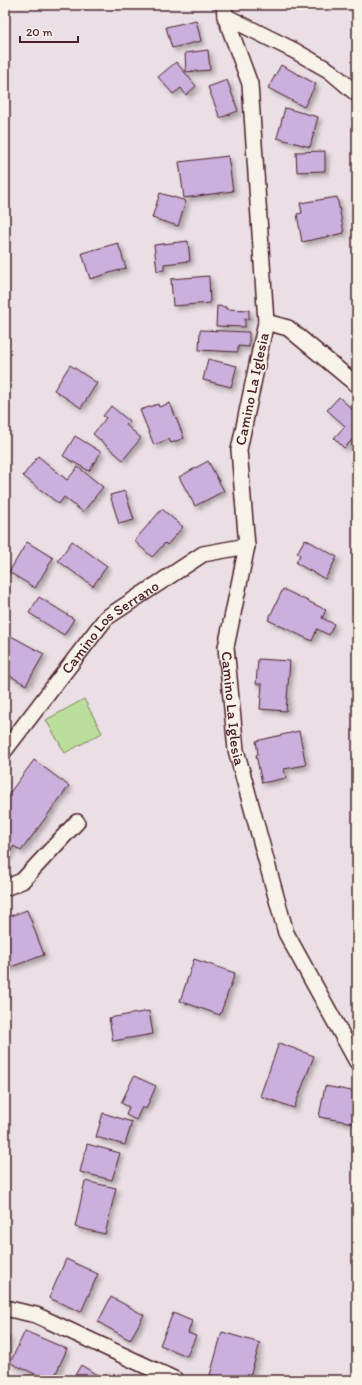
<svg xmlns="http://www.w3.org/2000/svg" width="362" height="1385" font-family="Itim,sans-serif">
<defs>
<filter id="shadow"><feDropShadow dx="3.5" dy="3.5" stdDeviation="2" flood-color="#0004"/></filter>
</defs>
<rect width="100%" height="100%" fill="#eadfe4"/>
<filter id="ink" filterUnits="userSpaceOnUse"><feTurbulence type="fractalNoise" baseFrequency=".025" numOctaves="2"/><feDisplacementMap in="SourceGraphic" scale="8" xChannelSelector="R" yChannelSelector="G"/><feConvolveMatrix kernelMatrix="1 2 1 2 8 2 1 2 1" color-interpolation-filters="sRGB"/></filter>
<g filter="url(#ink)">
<!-- green -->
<path fill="#badf9a" stroke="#827f62" d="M84,699L102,733L65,753L46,720Z"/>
<!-- building -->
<path fill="#cbafdc" stroke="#4a1f2b" filter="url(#shadow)" d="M196,20L201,41L172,48L166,27Z
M208,50L210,70L186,72L185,53Z
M176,62L196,86L186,95L181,88L173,94L158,77Z
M281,65L316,84L304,107L268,88Z
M227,80L238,111L220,118L208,87Z
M285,108L318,117L310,147L277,138Z
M325,151V171L297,172L296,152Z
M228,156L233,191L184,198L179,162Z
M160,193L186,201L178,226L152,218Z
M337,197L344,233L302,242L297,214L302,213L300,203Z
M188,241L190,261L164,264V270L157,271L154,245Z
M118,243L126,268L90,279L82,253Z
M209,276L210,303L173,306L171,279Z
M217,306L226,307V309L249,310V319H245V327L216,326Z
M200,330L249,332V347L238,346V352L199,350Z
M208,359L237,366L231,387L203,380Z
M70,365L97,383L81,408L54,390Z
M339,397L357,414V435L344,448L334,438L345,426L327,410Z
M170,403L184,438L171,443L169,439L154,445L140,410L158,404L159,407Z
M111,406L129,421L126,425L141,438L123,460L93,434L106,418L103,416Z
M75,436L101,452L89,471L63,456Z
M38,456L67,480L78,467L103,487L83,512L64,497L59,504L23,476Z
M208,461L224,491L195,506L179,477Z
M125,491L134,520L119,524L110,495Z
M162,509L183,527L167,545L165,543L152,557L134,541Z
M305,539L337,557L325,579L296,563L300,555L297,553Z
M72,541L107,566L93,586L58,561Z
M27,542L53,558L35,588L9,572Z
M283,589L326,610L322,618L334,624L329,635L317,629L312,641L268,620Z
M39,597L74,619L64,635L29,613Z
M11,636L44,654L26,685L5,673V647Z
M258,659L290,661L286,711L260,709L262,684H256Z
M299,731L306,765L284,769L286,778L262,783L256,755L258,754L256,741Z
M34,760L69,786L21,851L14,846L5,859V799Z
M27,910L44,955L5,969V918Z
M194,959L235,973L220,1015L180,1001Z
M149,1011L153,1034L113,1041L109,1018Z
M279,1043L314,1056L294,1108L260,1096Z
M134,1076L156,1086L146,1109L142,1107L136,1120L126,1115L129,1107L121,1103Z
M325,1086L357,1092V1108L354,1123L319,1117Z
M103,1113L132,1122L125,1145L96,1137Z
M87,1144L120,1153L112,1180L80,1172Z
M85,1181L116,1188L105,1234L75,1227Z
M66,1259L98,1274L81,1312L49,1298Z
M111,1297L144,1315L130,1340L98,1322Z
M173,1313L192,1321L188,1333L196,1336L187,1356L160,1345Z
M25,1331L67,1349L53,1380H49L10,1363Z
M222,1332L260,1343L249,1380H228L210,1375Z
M5,1335H9L5,1361Z
M81,1365L105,1380H72Z"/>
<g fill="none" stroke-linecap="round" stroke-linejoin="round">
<defs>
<g id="street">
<path id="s1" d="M224,5L225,16L250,84L266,322L239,450L247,546L226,647L236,750L286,933L357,1062"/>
<path d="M225,16L295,51L330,71L357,94"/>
<path d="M266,322L288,328L357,385"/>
<path id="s2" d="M5,750L106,618L203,554L247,546"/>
<path d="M5,888L22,881L77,822"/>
<path d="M5,1308L36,1315L176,1380"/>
</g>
</defs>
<!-- street casing -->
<use href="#street" stroke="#4a1f2b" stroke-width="18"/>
<!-- street -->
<use href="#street" stroke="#f7f3e8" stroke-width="15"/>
</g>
</g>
<g text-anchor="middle" stroke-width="3.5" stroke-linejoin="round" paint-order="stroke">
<!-- street labels -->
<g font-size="15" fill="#4a1f2b" stroke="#f7f3e8">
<text transform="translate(252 389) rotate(-78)" y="5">Camino La Iglesia</text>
<text dy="5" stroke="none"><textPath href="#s2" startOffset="163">Camino Los Serrano</textPath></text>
<text dy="5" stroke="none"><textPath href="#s1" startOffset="714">Camino La Iglesia</textPath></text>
</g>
</g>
<!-- margin -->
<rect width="362" height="1385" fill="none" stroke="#f7f3e8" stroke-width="20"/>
<rect x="10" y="10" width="342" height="1365" fill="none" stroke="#4a1f2b" stroke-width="1.5" filter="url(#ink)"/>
<!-- scale -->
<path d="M20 36v6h58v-6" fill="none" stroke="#4a1f2b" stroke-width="2"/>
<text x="26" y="36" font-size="12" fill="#4a1f2b" stroke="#f7f3e8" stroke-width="3" paint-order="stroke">20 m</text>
</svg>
